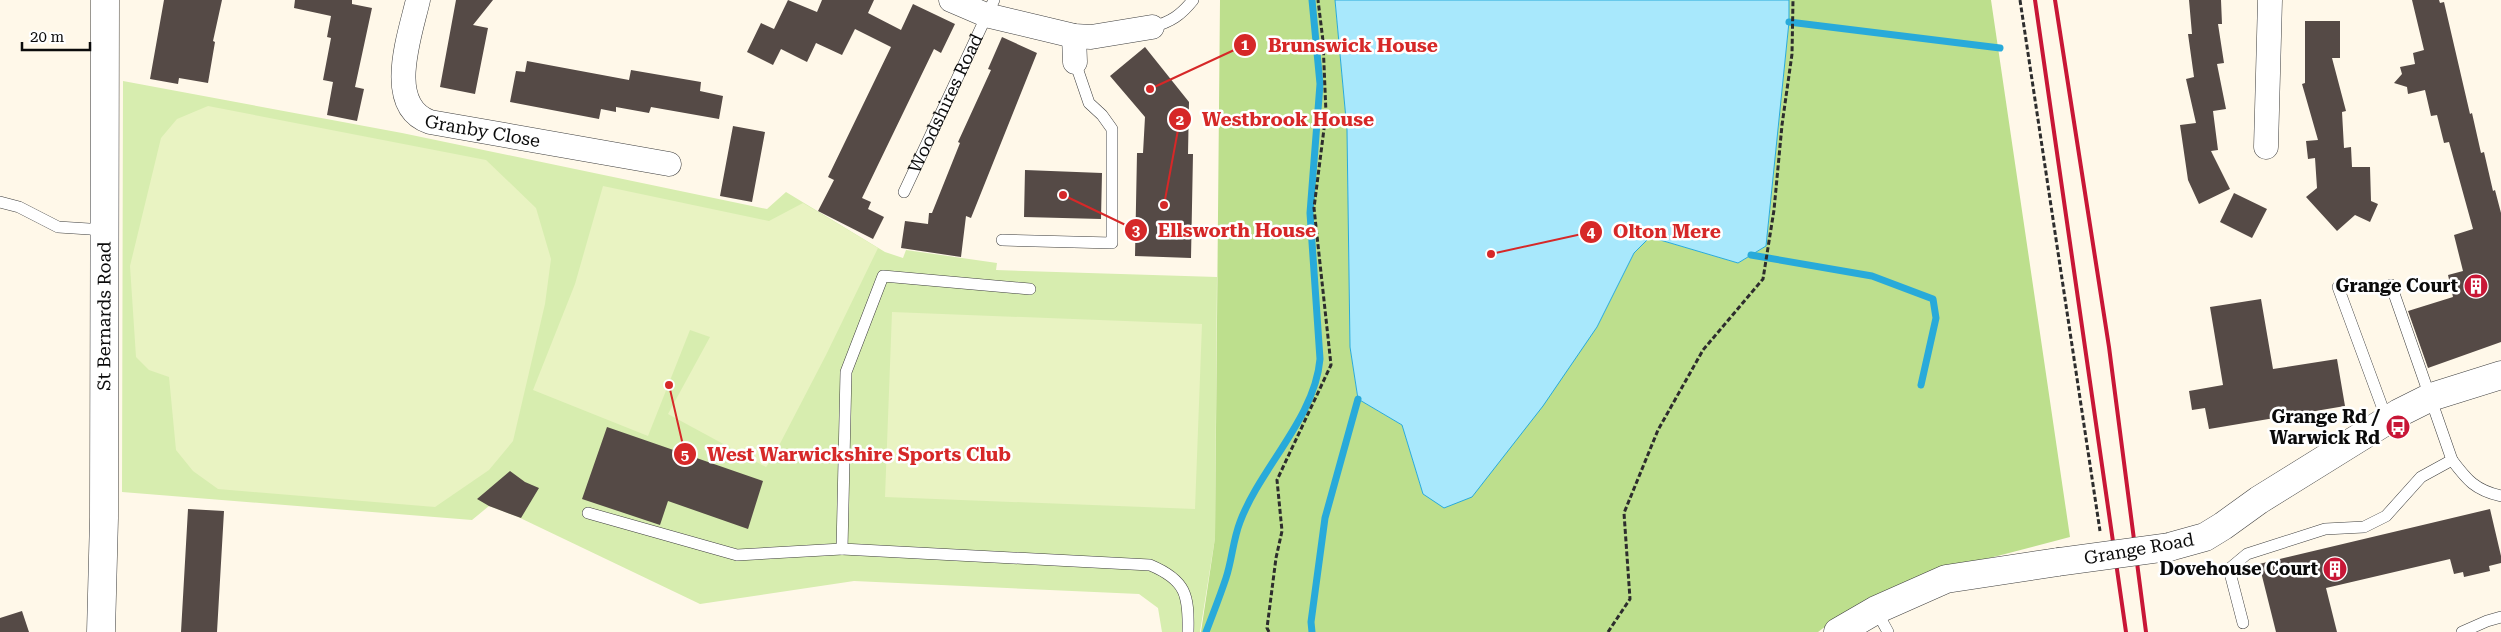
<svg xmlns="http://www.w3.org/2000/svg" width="2501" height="632" font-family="'Roboto Serif',serif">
<rect width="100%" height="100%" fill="#fff8e9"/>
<!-- green -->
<path fill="#d7edaf" d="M123,81L402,133L767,209L786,192L885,252L903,258L906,250L997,263L996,270L1217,277L1215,538L1200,632H1162L1158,608L1139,594L854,581L700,604L516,516L489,506L472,520L122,492Z"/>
<!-- forest -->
<path fill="#bddf8d" d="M1220,0H1335L1347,130L1350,347L1358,399L1402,425L1423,494L1597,327L1634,253L1650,237L1738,263L1766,246L1789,22V0H1991L2070,537L1955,567L1826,626L1818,632H1201L1215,538Z"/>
<!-- pitch -->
<path fill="#e9f3c2" d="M208,106L486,160L536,208L551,259L545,304L513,441L489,470L435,507L218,489L193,471L176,450L169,377L149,370L136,357L130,266L161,138L177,119Z
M603,186L769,221L803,203L878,248L826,355L772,459L766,467L668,414L710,337L690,330L648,436L533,390L575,284Z
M892,312L1202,324L1195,509L885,497Z"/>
<!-- water -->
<path fill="#a8e8fc" stroke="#28aada" d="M1335,0H1789V22L1766,246L1738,263L1650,237L1634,253L1597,327L1543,406L1472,497L1444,508L1423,494L1402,425L1358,399L1350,347L1347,130Z"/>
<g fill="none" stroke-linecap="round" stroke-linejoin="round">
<!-- stream -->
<path stroke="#28aada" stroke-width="7" d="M1789,22L2000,48
M1751,255L1872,276L1933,299L1936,318L1921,385
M1206,632C1213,614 1220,596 1226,578C1232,560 1233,540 1240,522C1260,468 1315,418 1320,359L1310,213L1320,84L1312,0
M1312,632L1311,622L1325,518L1358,399"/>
</g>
<!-- building -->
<path fill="#554a46" d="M164,0H222L213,41L215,42L208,83L179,78L178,84L150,79Z
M295,0H352V4L372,8L355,87L364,89L357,121L327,115L333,82L323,80L331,38L327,37L331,16L294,8Z
M456,0H493L473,25L488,28L475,94L440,87Z
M788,0L817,12L822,0H874L868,13L901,30L913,4L955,24L941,53L934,49L862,198L871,202L868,209L884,217L873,239L818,211L834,180L828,177L891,47L855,29L842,55L816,43L807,62L781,49L773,65L747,52L761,23L774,29Z
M2189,0H2221L2222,24H2218L2224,63L2217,64L2226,109L2213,111L2218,150L2211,151L2230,189L2199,204L2188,180L2180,125L2196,123L2186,79L2194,77L2188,34H2192Z
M2412,0H2439L2440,3L2444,2L2470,114L2472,113L2481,153L2484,152L2493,191L2495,190L2501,213V342L2428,368L2408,311L2453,297L2448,275L2463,271L2454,235L2473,229L2449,142L2444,143L2437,115L2431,116L2425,90L2408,94L2407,87L2394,83L2402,74L2400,67L2415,64L2413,53L2424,50Z
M2305,21H2340V58H2332L2346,111L2342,112L2344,148L2351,147L2352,167H2370L2371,201L2378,204L2370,222L2355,215L2337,231L2306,197L2317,188L2315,158L2308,159L2306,141L2318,140L2302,84L2305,83Z
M1002,37L1037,53L971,218L966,216L961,257L901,248L905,221L928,224L929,213H932L960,143L958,142L991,70L988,69Z
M1145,47L1189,102L1188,154H1193L1191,258L1135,256L1137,153H1143L1145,117L1110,76Z
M527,61L629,80L631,70L701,82L700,91L723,96L719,119L651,107L649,113L616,107V112L601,109L599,119L510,102L516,71L525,72Z
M733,126L765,132L752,202L720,196Z
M1025,170L1102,173L1101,219L1024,217Z
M2234,193L2267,209L2252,238L2220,222Z
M2261,299L2273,369L2337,359L2345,406L2209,429L2205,408L2192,410L2189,391L2223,385L2210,307Z
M607,427L763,481L748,529L668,501L660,525L582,499Z
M510,471L525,482L539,488L521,518L489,506L477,499Z
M188,509L224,511L217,632H181Z
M2490,509L2501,556V563L2489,566L2490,571L2464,577L2463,572L2454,574L2450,559L2326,588L2337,632H2276L2259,564Z
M22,611L29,632H0V618Z"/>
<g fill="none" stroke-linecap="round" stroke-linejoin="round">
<defs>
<g id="service">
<path d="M1152,27C1171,22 1181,15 1193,0"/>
<path id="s1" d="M904,192L994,0"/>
<path d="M0,202L19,207L58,227L105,230"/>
<path d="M1002,240L1112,243V129L1102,115L1089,103L1075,62"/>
<path d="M2391,285L2452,460C2467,480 2475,490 2501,496"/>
<path d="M2338,287L2387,420"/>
<path d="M1030,289L883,276L846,372L842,549L1150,565C1186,580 1189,595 1188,632"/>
<path d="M588,513L737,555L842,549"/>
<path d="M1876,610L1888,632"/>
<path d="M2243,623L2229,569L2247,554L2325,529L2364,527L2386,516L2421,477L2452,460"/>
<path d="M2462,632L2487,621L2501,617"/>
</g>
<g id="minor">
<path id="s2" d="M418,0C410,35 384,106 430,122L669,164"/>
<path d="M951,0L986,15L1074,36L1091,37L1152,27"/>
<path d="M1074,36L1075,62"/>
<path d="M2266,147L2270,0"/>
</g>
<g id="tertiary">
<path d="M2169,547L2205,537L2223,526L2259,500L2399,413L2431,397L2501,375"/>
<path id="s3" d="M101,632L104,518L105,0"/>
<path d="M1838,632L1876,610L1946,579L2058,562"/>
</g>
</defs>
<!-- service casing -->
<use href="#service" stroke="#3e3e3e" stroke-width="12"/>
<!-- minor casing -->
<use href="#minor" stroke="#3e3e3e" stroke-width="25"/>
<!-- tertiary casing -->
<use href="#tertiary" stroke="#3e3e3e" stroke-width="29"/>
<!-- path -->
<path stroke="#2d2d2d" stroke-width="3" stroke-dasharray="5 2.5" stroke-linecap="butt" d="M2020,0L2100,531
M1269,632L1267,628L1276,558L1282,531L1277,480L1331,365L1314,208L1326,113L1323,41L1318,0
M1608,632L1630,599L1624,513L1658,430L1703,350L1763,279L1774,210L1782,125L1792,54L1793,0"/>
<!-- service -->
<use href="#service" stroke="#fff" stroke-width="11"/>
<!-- minor -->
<use href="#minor" stroke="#fff" stroke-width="24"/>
<!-- tertiary -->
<use href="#tertiary" stroke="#fff" stroke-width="28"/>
<!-- rail -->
<path stroke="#c81636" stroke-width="4" d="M2035,0L2126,632
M2055,0L2109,347L2146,632"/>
<defs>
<path id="tertiary-bridge" d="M2058,562L2169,547"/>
</defs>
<!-- tertiary-bridge casing -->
<use href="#tertiary-bridge" stroke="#3e3e3e" stroke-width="29" stroke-linecap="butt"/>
<!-- tertiary-bridge -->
<use href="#tertiary-bridge" stroke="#fff" stroke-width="28"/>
</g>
<!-- icons -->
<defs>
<symbol id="building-disc" viewBox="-11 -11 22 22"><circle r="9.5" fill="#c81636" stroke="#fff"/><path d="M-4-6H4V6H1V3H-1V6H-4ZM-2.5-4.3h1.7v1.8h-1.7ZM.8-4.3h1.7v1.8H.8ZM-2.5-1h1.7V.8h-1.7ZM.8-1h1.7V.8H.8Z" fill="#fff"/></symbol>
<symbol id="bus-disc" viewBox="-11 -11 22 22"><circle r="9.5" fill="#c81636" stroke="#fff"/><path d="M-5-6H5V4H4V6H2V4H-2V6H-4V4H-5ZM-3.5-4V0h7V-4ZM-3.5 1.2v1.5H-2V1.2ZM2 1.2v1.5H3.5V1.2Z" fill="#fff"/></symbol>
</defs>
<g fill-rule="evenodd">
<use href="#building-disc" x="2462" y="272" width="28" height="28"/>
<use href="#bus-disc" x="2384" y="413" width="28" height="28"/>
<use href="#building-disc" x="2321" y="555" width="28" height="28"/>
</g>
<g text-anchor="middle" stroke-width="5" stroke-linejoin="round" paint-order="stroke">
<!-- street labels -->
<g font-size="18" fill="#0b0b0b" stroke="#fff">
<text dy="6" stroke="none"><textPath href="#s1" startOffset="98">Woodshires Road</textPath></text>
<text dy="6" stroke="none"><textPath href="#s2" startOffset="188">Granby Close</textPath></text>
<text dy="6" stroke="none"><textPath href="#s3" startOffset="316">St Bernards Road</textPath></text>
<text transform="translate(2139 549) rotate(-10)" y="6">Grange Road</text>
</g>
<!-- poi labels -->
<g font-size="18" font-weight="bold" fill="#0b0b0b" stroke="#fff" text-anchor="end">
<text x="2458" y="292">Grange Court</text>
<text x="2380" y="423">Grange Rd /<tspan x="2380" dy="21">Warwick Rd</tspan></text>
<text x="2318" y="575">Dovehouse Court</text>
</g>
</g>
<!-- callouts -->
<path fill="none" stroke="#d62828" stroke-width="2" d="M1150 89L1245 45M1164 205L1180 119M1063 195L1136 230M1491 254L1591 232M669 385L685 454"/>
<g fill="#d62828" stroke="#fff" stroke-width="2">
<circle cx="1150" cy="89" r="5"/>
<circle cx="1164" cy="205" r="5"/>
<circle cx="1063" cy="195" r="5"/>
<circle cx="1491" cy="254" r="5"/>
<circle cx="669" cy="385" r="5"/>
<circle cx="1245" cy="45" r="12"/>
<circle cx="1180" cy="119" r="12"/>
<circle cx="1136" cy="230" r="12"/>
<circle cx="1591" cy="232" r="12"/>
<circle cx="685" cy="454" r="12"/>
</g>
<g font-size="15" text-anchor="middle" font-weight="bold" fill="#fff">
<text x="1245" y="50">1</text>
<text x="1180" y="125">2</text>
<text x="1136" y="236">3</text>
<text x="1591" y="237">4</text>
<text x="685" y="460">5</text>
</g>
<g font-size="19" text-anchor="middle" font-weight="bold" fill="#d62828" stroke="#fff" stroke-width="5" stroke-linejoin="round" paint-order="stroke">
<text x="1353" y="52">Brunswick House</text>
<text x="1288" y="126">Westbrook House</text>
<text x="1237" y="237">Ellsworth House</text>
<text x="1667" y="238">Olton Mere</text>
<text x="859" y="461">West Warwickshire Sports Club</text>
</g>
<!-- scale -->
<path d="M22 42v8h68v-8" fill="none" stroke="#0b0b0b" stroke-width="2.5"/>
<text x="30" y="42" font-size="15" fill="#0b0b0b" stroke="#ffffff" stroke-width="4" paint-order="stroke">20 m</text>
</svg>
